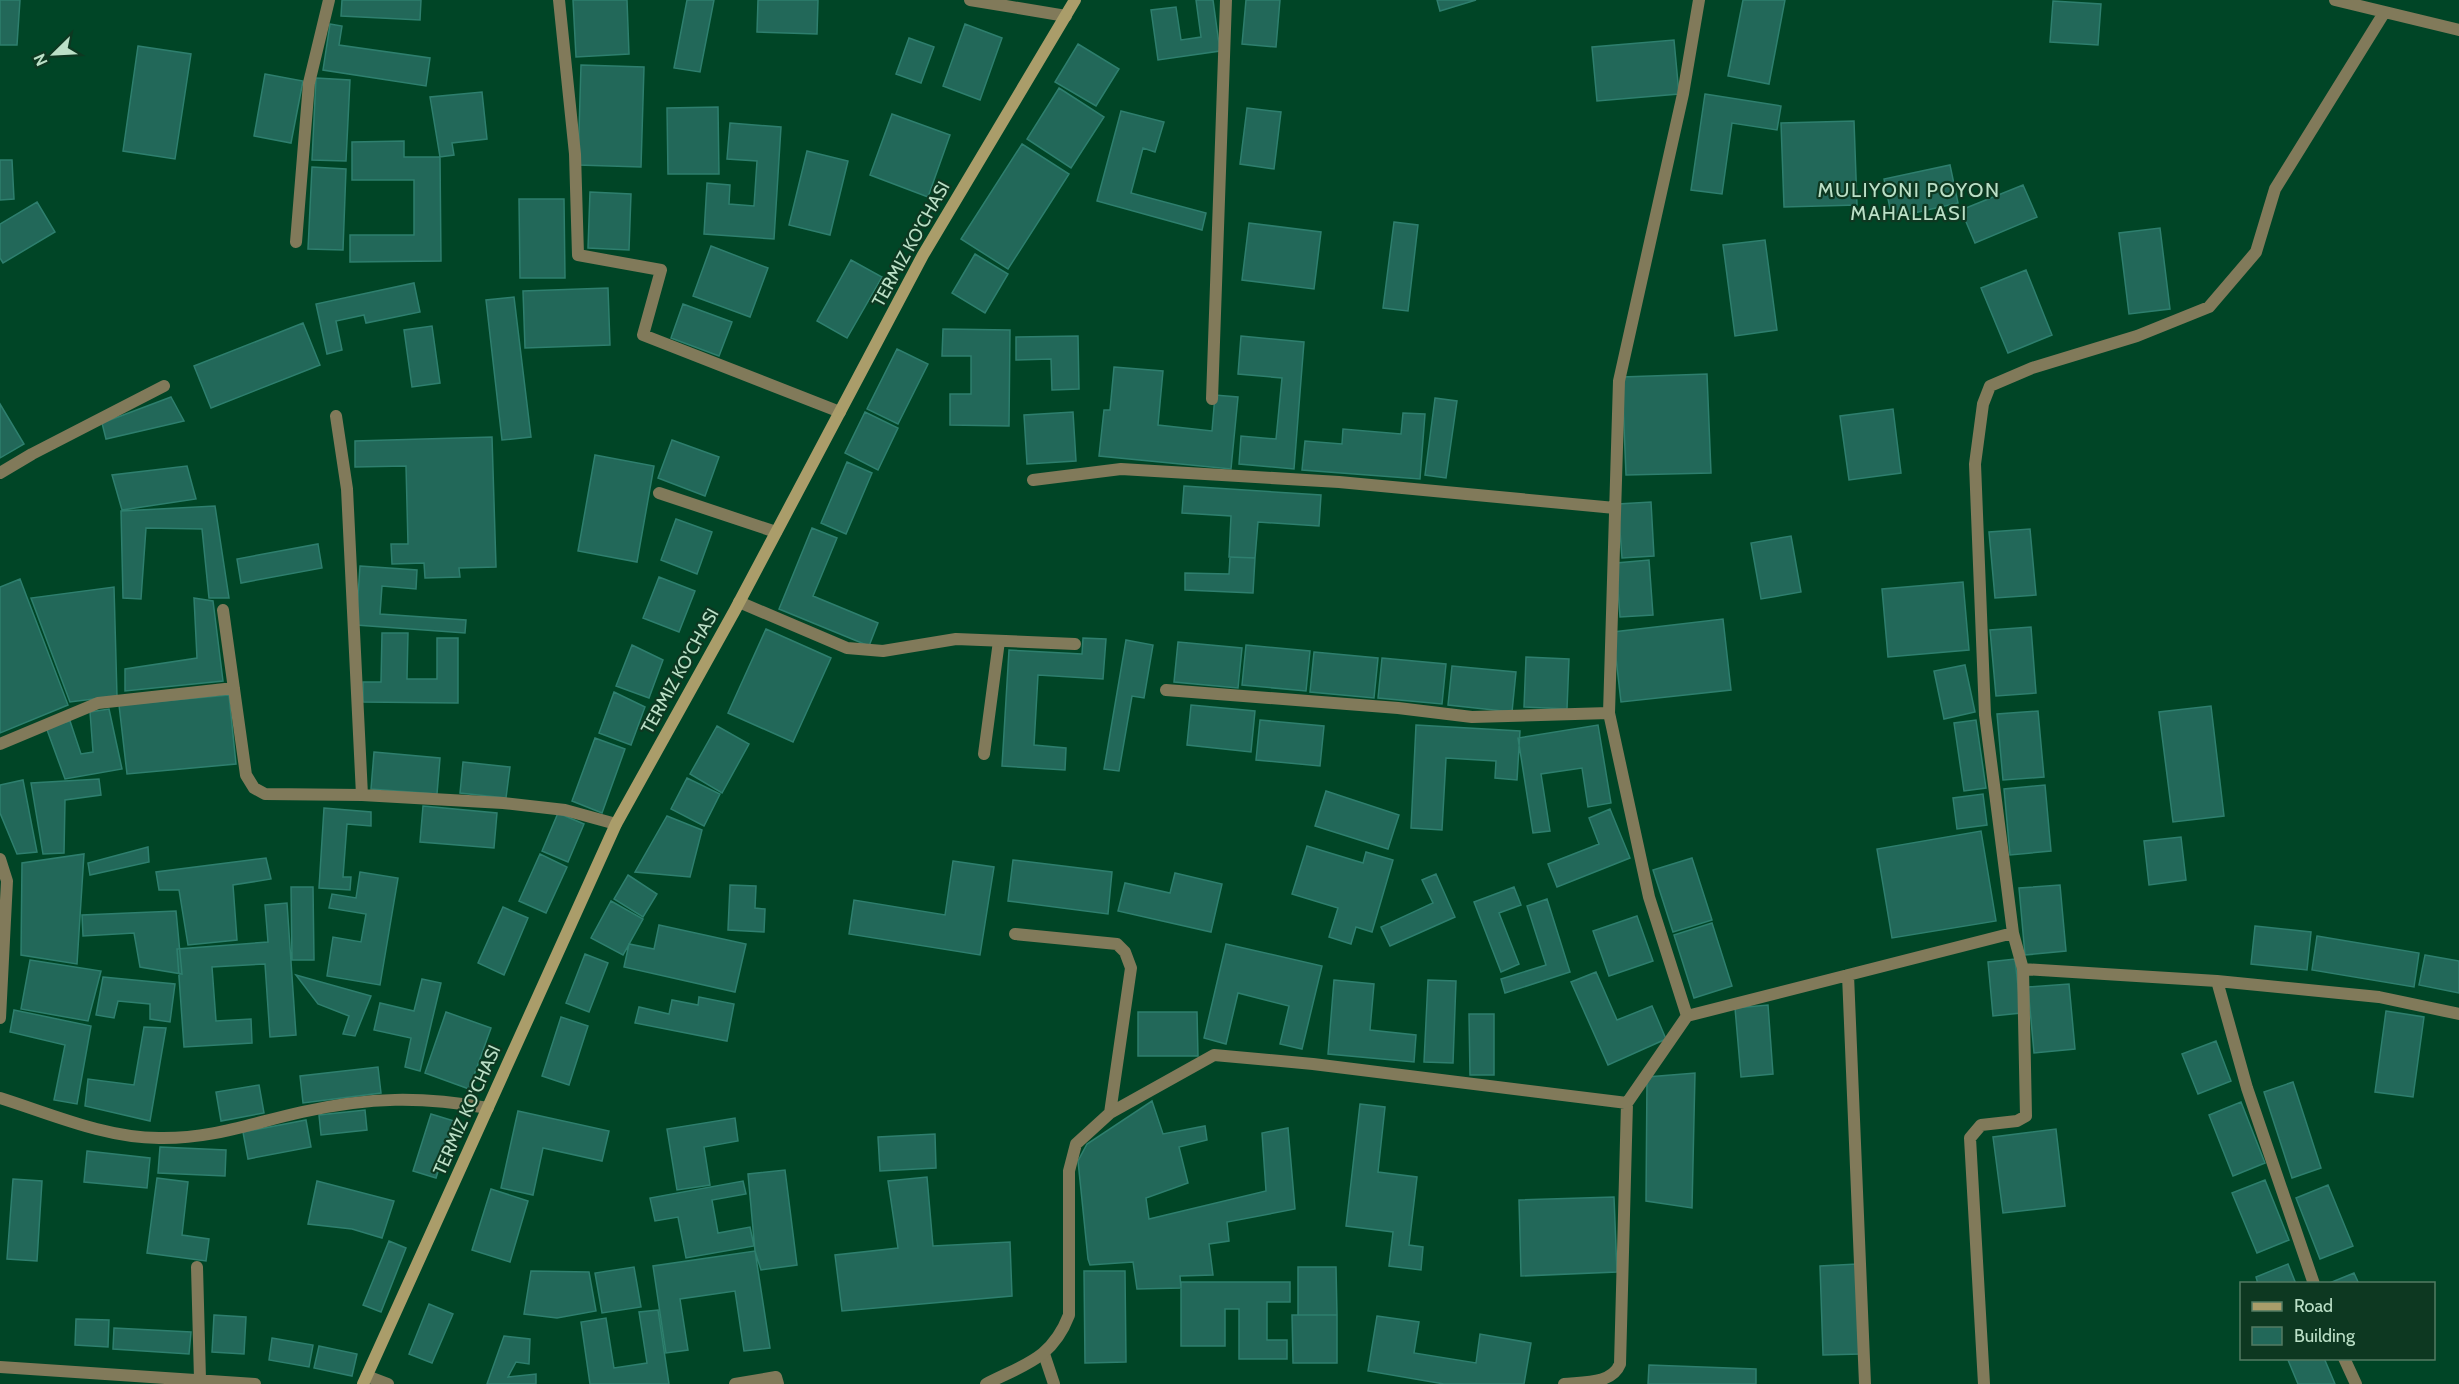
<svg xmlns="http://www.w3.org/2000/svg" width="2459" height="1384" font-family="Cabin,sans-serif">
<rect width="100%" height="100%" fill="#004526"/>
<!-- building -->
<path fill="#226859" stroke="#2e7f6e" stroke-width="1.5" d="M0,0H20L17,45H0Z
M342,0H421L420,20L341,16Z
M573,0H627L629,54L576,57Z
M687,0H714L700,72L674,68Z
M758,0H818L817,34L757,32Z
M1196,0H1213L1220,51L1158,60L1151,10L1176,7L1181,40L1201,37Z
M1246,0H1280L1276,47L1242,44Z
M1437,0H1476L1440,11Z
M1743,0H1785L1769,84L1728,76Z
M2053,1L2101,4L2098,45L2050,42Z
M330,24L342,26L339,45L430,58L426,86L323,70Z
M965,24L1002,38L980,100L943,86Z
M909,38L934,47L921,83L896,74Z
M1674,40L1679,94L1597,101L1592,47Z
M1078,44L1119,69L1096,106L1055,82Z
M138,46L191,54L175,159L123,151Z
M581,65L644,67L641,167L578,165Z
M265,74L303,81L291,143L254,136Z
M316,78L350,80L346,161L312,160Z
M1059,88L1104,117L1071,168L1027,139Z
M482,92L487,139L452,143L454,155L440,157L430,97Z
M1705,94L1781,106L1777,130L1732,123L1722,194L1691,190Z
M718,107L719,174H668L667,108Z
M1247,108L1281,112L1274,169L1240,164Z
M1121,111L1164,122L1155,152L1143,148L1131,193L1206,213L1202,230L1097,201Z
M892,114L950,135L928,197L870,175Z
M1854,121L1857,205L1784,207L1781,123Z
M730,123L781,127L774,239L704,234L707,183L730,185L729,204L754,206L757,161L727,159Z
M404,141V157H440L441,261L350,262V235H414V180H352V142Z
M1022,144L1069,174L1008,269L961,239Z
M807,151L848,161L830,235L789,225Z
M0,160H12L14,199L0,200Z
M1950,165L1958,203L1892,218L1884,179Z
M312,167L346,169L343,250L308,249Z
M2023,185L2037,217L1975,243L1961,210Z
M590,192L631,194L629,250L588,248Z
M519,199H564L565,278H520Z
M37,202L55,232L3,263L0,258V224Z
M1394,222L1418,225L1408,311L1383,308Z
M1249,223L1321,232L1314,289L1242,280Z
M2160,228L2170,309L2129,314L2119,233Z
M1765,240L1777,330L1735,336L1723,245Z
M711,246L768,268L750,317L693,296Z
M975,254L1008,274L985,313L952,293Z
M851,260L882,277L847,338L817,321Z
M2026,270L2052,335L2008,353L1981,288Z
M414,283L420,312L366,323L364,315L336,321L342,350L327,354L316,304Z
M608,288L610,345L525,348L523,291Z
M514,297L531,437L502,440L486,300Z
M683,304L732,322L719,356L671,338Z
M303,323L320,365L211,408L194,366Z
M432,326L440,383L412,387L404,330Z
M943,329L1010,330L1009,426L950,425V394H971V356H942Z
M1078,336L1079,389L1052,390L1051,359L1016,360V337Z
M1241,336L1304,342L1294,469L1239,464L1241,436L1276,439L1282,378L1238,374Z
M897,349L928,364L898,424L867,409Z
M1114,367L1163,371L1158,425L1212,431L1215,395L1238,397L1231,469L1099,456L1104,410H1110Z
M1707,374L1711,473L1626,475L1622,377Z
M171,397L184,421L106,439L102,423Z
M1435,398L1457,401L1446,478L1425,475Z
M0,404L24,444L0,458Z
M1893,409L1901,473L1849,480L1840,416Z
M865,412L898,428L878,470L845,453Z
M1073,412L1076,461L1027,464L1024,415Z
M1403,413L1425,414L1420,479L1302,470L1305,441L1342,444L1343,429L1401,434Z
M492,437L496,567L459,568L460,577L425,578L424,563L392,564L391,544H408L406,466L355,467V441Z
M672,440L719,457L705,496L658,478Z
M595,455L654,466L637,562L578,551Z
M847,462L872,473L846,534L821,523Z
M187,466L196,499L122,510L112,475Z
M1184,486L1321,495L1319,526L1258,522L1255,558L1229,557L1231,516L1182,513Z
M1651,502L1654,556L1622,558L1618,504Z
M215,506L229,598H209L202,529L146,528L141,599L123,598L121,511Z
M676,519L712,532L697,574L661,560Z
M812,528L837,538L813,596L878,623L869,646L779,609Z
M2030,529L2036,595L1995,598L1989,532Z
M1791,536L1801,592L1761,599L1751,543Z
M318,544L322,568L241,583L237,559Z
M1230,557L1255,558L1253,593L1185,590V573L1229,574Z
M1649,560L1653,615L1620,617L1616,563Z
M360,566L417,570L416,589L382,586L380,614L466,620L465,633L356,625Z
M659,577L695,591L679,632L643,618Z
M20,579L68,705L0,733V587Z
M1963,582L1969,650L1888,657L1882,589Z
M114,587L117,696L70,702L31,598Z
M194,598L213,601L223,681L125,691V669L197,658Z
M1723,619L1731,690L1621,702L1613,632Z
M2031,627L2036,693L1996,696L1990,630Z
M766,629L831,658L793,742L728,713Z
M382,633H408L407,679H437V638H458V703L363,702V682H381Z
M1083,638L1106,639L1103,679L1038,675L1034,745L1066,748L1065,770L1002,766L1009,650L1082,654Z
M1126,640L1153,645L1144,698L1132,696L1119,771L1104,769Z
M1178,642L1242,648L1238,688L1174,682Z
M632,645L663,660L649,698L616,686Z
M1246,645L1310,651L1306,691L1242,685Z
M1314,652L1378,658L1374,698L1310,692Z
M1526,657L1569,659L1567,709L1524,707Z
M1382,658L1446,664L1442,704L1378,698Z
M1965,665L1975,712L1944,719L1934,671Z
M1452,666L1516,672L1512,712L1448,705Z
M614,692L645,707L631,745L599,733Z
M229,695L236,764L127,774L119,705Z
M1191,705L1255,711L1251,752L1187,745Z
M2211,706L2224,816L2173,822L2159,712Z
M109,709L122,769L65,779L46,727L70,721L81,754L93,752L90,712Z
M2038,711L2044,777L2003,780L1997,714Z
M1260,720L1324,726L1320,766L1256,760Z
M1976,720L1986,788L1964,791L1954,723Z
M1416,725L1520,731L1517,780L1495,778L1496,761L1446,758L1442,830L1411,828Z
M1598,725L1611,803L1588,807L1582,768L1541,774L1550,831L1533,833L1518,738Z
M717,726L749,744L722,793L690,774Z
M595,738L625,749L602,813L572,801Z
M374,752L440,758L437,794L371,789Z
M463,762L510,767L506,798L460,793Z
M687,778L720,794L704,826L671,809Z
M99,779L101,795L65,800L64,853L43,854L31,783Z
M23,780L37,852L17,854L0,813V785Z
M2045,785L2051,851L2010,855L2004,789Z
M1326,791L1399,815L1388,849L1315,826Z
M1983,794L1987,825L1957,829L1953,798Z
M423,806L497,813L494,848L420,842Z
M324,808L371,812V826L347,824L343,877H351L350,890L319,888Z
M1610,809L1630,858L1557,887L1548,864L1599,844L1589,818Z
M558,813L584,824L568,862L542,851Z
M667,816L702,830L690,877L635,872Z
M1981,831L1996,921L1892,938L1877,849Z
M2181,837L2186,880L2149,885L2144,841Z
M1307,846L1363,863L1366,852L1393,860L1372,932L1356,927L1351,944L1329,937L1338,908L1292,894Z
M148,847L149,862L90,875L88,863Z
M84,854L77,964L21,955L22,863Z
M540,854L567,867L546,913L519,901Z
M266,858L271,879L233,885L237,940L188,945L179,890H159L156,872Z
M1692,858L1712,920L1673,932L1653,870Z
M1013,860L1112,872L1108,914L1008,901Z
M953,861L994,867L980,955L849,934L854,900L945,915Z
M360,872L398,878L380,985L327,976L333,937L361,942L366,914L329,908L332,894L356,898Z
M1175,873L1222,884L1211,932L1118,911L1125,883L1170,893Z
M1436,874L1455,917L1390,946L1381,927L1433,903L1422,880Z
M628,875L657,894L643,917L614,899Z
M730,885L756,886L755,908L765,909L764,932L728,930Z
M2060,885L2066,951L2025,955L2019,888Z
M291,887H313L314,960H292Z
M1514,887L1521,905L1499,913L1519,964L1501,972L1474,902Z
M1547,899L1570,972L1505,993L1501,979L1546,965L1527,906Z
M611,901L643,919L623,955L591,938Z
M287,903L296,1035L270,1037L265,964L212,967L216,1021L251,1019L252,1043L184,1047L177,949L268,942L265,905Z
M503,907L528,918L504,975L478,963Z
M176,911L182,974L140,967L134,933L83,936L82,915Z
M1637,916L1653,961L1609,976L1593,931Z
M1712,923L1732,986L1694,998L1674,935Z
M659,925L746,944L735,992L624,967L629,944L654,949Z
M2255,926L2311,932L2307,970L2251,964Z
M2317,936L2419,953L2414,987L2312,970Z
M1226,944L1322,966L1302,1049L1280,1044L1289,1006L1238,993L1226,1044L1204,1038Z
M585,954L608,963L589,1012L566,1003Z
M2425,955L2459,961V993L2419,985Z
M2015,959L2021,1013L1993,1016L1988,962Z
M30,960L101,971L88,1021L21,1009Z
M1596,972L1617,1020L1652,1006L1666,1039L1608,1065L1571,982Z
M296,975L371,996L355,1036L343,1034L349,1016L318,1004Z
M103,977L175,984L170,1022L150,1019V1004L118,1001L114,1018L96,1015Z
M422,979L441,983L420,1071L405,1067L411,1038L374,1030L380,1003L414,1011Z
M1334,980L1374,984L1370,1030L1416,1035L1414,1062L1328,1054Z
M1428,980L1456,981L1453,1063L1424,1062Z
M2069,984L2075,1049L2034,1053L2028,987Z
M699,997L734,1004L727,1041L635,1023L639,1007L669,1014L672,1000L698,1005Z
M1768,1005L1773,1074L1741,1077L1735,1008Z
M14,1010L91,1026L77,1104L54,1100L65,1045L10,1032Z
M2386,1011L2424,1017L2413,1097L2375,1092Z
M446,1012L491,1028L469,1089L425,1073Z
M1138,1012H1197L1198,1056H1138Z
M1469,1014H1494V1075H1470Z
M561,1017L588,1026L569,1085L542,1076Z
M144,1027L166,1028L150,1121L85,1106L88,1079L134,1085Z
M2216,1041L2231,1081L2198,1094L2182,1054Z
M378,1067L381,1093L303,1103L300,1076Z
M1695,1073L1692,1208L1646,1201L1647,1077Z
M2293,1082L2321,1168L2292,1178L2264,1092Z
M259,1085L264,1113L221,1121L216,1092Z
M1152,1101L1163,1134L1205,1126L1207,1140L1179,1147L1188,1183L1146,1198L1149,1219L1266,1191L1262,1133L1288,1128L1295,1209L1227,1222L1229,1241L1209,1244L1213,1275L1180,1276L1181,1288L1137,1289L1133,1262L1090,1265L1088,1259L1078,1161L1087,1144Z
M2241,1102L2265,1163L2233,1176L2209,1115Z
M1360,1104L1385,1107L1378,1172L1417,1177L1409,1245L1423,1247L1421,1270L1389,1266L1393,1232L1346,1226Z
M365,1110L367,1130L321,1135L319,1115Z
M518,1111L609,1131L602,1161L543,1148L533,1195L501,1188Z
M431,1114L454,1121L436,1178L413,1171Z
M735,1118L738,1141L704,1147L710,1185L677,1190L667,1129Z
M306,1120L311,1147L248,1159L243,1132Z
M2056,1129L2065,1206L2003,1213L1993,1137Z
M935,1134L936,1168L880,1171L878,1137Z
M160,1147L226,1150L225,1176L158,1173Z
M87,1151L150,1158L147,1188L84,1182Z
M785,1170L797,1265L761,1270L755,1251L748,1174Z
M927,1177L933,1246L1010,1242L1012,1296L842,1311L835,1255L898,1248L888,1181Z
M157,1178L188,1182L182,1235L209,1239L206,1261L147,1253Z
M13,1179L42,1181L37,1261L7,1259Z
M2265,1180L2289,1240L2257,1253L2232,1193Z
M317,1181L394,1201L382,1238L352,1229L308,1224Z
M743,1181L746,1194L712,1200L718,1233L750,1227L754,1246L686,1258L678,1217L655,1221L650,1198Z
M2328,1185L2353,1246L2320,1259L2296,1198Z
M491,1189L528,1201L510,1262L472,1250Z
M1614,1197L1617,1272L1521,1276L1519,1200Z
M389,1241L406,1248L381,1312L363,1305Z
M755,1251L770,1348L744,1351L735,1291L680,1299L688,1350L666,1353L653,1266Z
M1857,1264L1860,1354L1823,1355L1820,1266Z
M2288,1264L2296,1284H2258L2256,1277Z
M634,1267L641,1307L602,1313L595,1273Z
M1298,1267H1336L1337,1315H1298Z
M531,1271L589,1272L596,1311L557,1318L524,1314Z
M1084,1271H1125L1126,1362L1085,1363Z
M2354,1273L2359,1284H2327Z
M1181,1282H1290V1302H1267V1340H1287V1359H1239V1309H1225V1346H1181Z
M429,1304L453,1314L432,1363L409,1354Z
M658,1310L669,1384H590L581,1322L606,1318L614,1368L647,1363L639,1312Z
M214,1315L246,1317L244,1354L212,1352Z
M1292,1315H1337V1363H1293Z
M1377,1316L1419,1322L1414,1353L1476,1363L1480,1334L1531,1343L1524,1384H1444L1368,1371Z
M76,1319L109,1320L108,1347L75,1345Z
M114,1328L191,1332L189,1354L113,1349Z
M504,1336L530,1339L529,1364L516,1362L508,1377L536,1374V1384H487Z
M272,1338L313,1345L309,1367L269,1360Z
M319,1346L357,1354L352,1376L314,1368Z
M2293,1358H2324L2335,1384H2298L2288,1360Z
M1649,1365L1756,1369V1384H1648Z"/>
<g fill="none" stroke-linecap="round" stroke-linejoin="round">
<!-- service -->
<path stroke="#817a5a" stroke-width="12" d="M659,493L776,532
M984,754L999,641
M1044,1354L1054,1384"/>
<!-- minor -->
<path stroke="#817a5a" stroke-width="12" d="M559,0L575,154L578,255L661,270L643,335L840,412
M970,0L1066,16
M2335,0L2459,30
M296,242L309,83L329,0
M1212,399L1226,0
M336,416L347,489L362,795L503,803L565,810L616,824
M0,473L32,454L164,386
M1033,480L1121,469L1339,482L1615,508
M739,602L847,648L883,651L956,639L1075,644
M223,610L246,775L254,788L265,794L362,795
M1166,690L1398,708L1472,717L1609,713L1619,381L1683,94L1699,0
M1609,713L1649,897L1687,1016L2013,933
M0,744L98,703L234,688
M0,859L7,881L0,1018
M1848,975L1865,1384
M2217,981L2023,969L2013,933L1985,715L1975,464L1983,404L1990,386L2032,368L2137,336L2209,307L2256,252L2275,189L2384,13
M0,1098C51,1114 105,1138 159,1138C212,1139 252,1123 302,1112C370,1097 420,1096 488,1108
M1110,1113L1214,1055L1313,1064L1627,1103
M197,1267L200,1379
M2314,1284L2247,1088L2217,981L2379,997L2459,1014
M2344,1358L2356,1384
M0,1367L255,1384
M367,1376L388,1384
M735,1384L776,1377L778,1384
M986,1384C1025,1364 1052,1359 1069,1315V1171L1076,1144L1110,1113L1131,968L1125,952L1117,944L1015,934
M1564,1384C1584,1382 1612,1384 1620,1364L1627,1103L1687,1016
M1984,1384L1970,1138L1981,1125L2017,1121L2026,1116L2023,969"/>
<!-- secondary -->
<path stroke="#aa9d6a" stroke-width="12" d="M363,1384L616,824L735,610L923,255L1075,0"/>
</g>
<g text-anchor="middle" stroke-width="4.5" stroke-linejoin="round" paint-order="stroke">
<!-- street labels -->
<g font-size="18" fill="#bbe0c7" stroke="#0d3821">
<text transform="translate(911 244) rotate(-61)" y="6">TERMIZ KO'CHASI</text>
<text transform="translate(680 671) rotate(-61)" y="6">TERMIZ KO'CHASI</text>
<text transform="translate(467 1110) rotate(-66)" y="6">TERMIZ KO'CHASI</text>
</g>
<!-- neighbourhood labels -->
<g font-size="20" letter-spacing="1.5" fill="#bbe0c7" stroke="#0d3821">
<text x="1909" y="197">MULIYONI POYON<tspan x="1909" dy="23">MAHALLASI</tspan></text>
</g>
</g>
<!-- legend -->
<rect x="2240" y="1282" width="195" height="78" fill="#0d3821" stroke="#537b63" stroke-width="1.5"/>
<rect x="2252" y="1302" width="30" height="9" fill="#aa9d6a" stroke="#537b63" stroke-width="1.5"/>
<text x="2294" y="1312" font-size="18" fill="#bbe0c7">Road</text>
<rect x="2252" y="1327" width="30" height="18" fill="#226859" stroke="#537b63" stroke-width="1.5"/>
<text x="2294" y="1342" font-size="18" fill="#bbe0c7">Building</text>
<!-- north arrow -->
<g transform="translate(54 54) rotate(246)" stroke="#0d3821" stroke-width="4.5" paint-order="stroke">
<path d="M0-4.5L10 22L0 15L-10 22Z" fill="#bbe0c7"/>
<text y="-9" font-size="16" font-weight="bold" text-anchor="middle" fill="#bbe0c7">N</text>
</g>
</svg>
